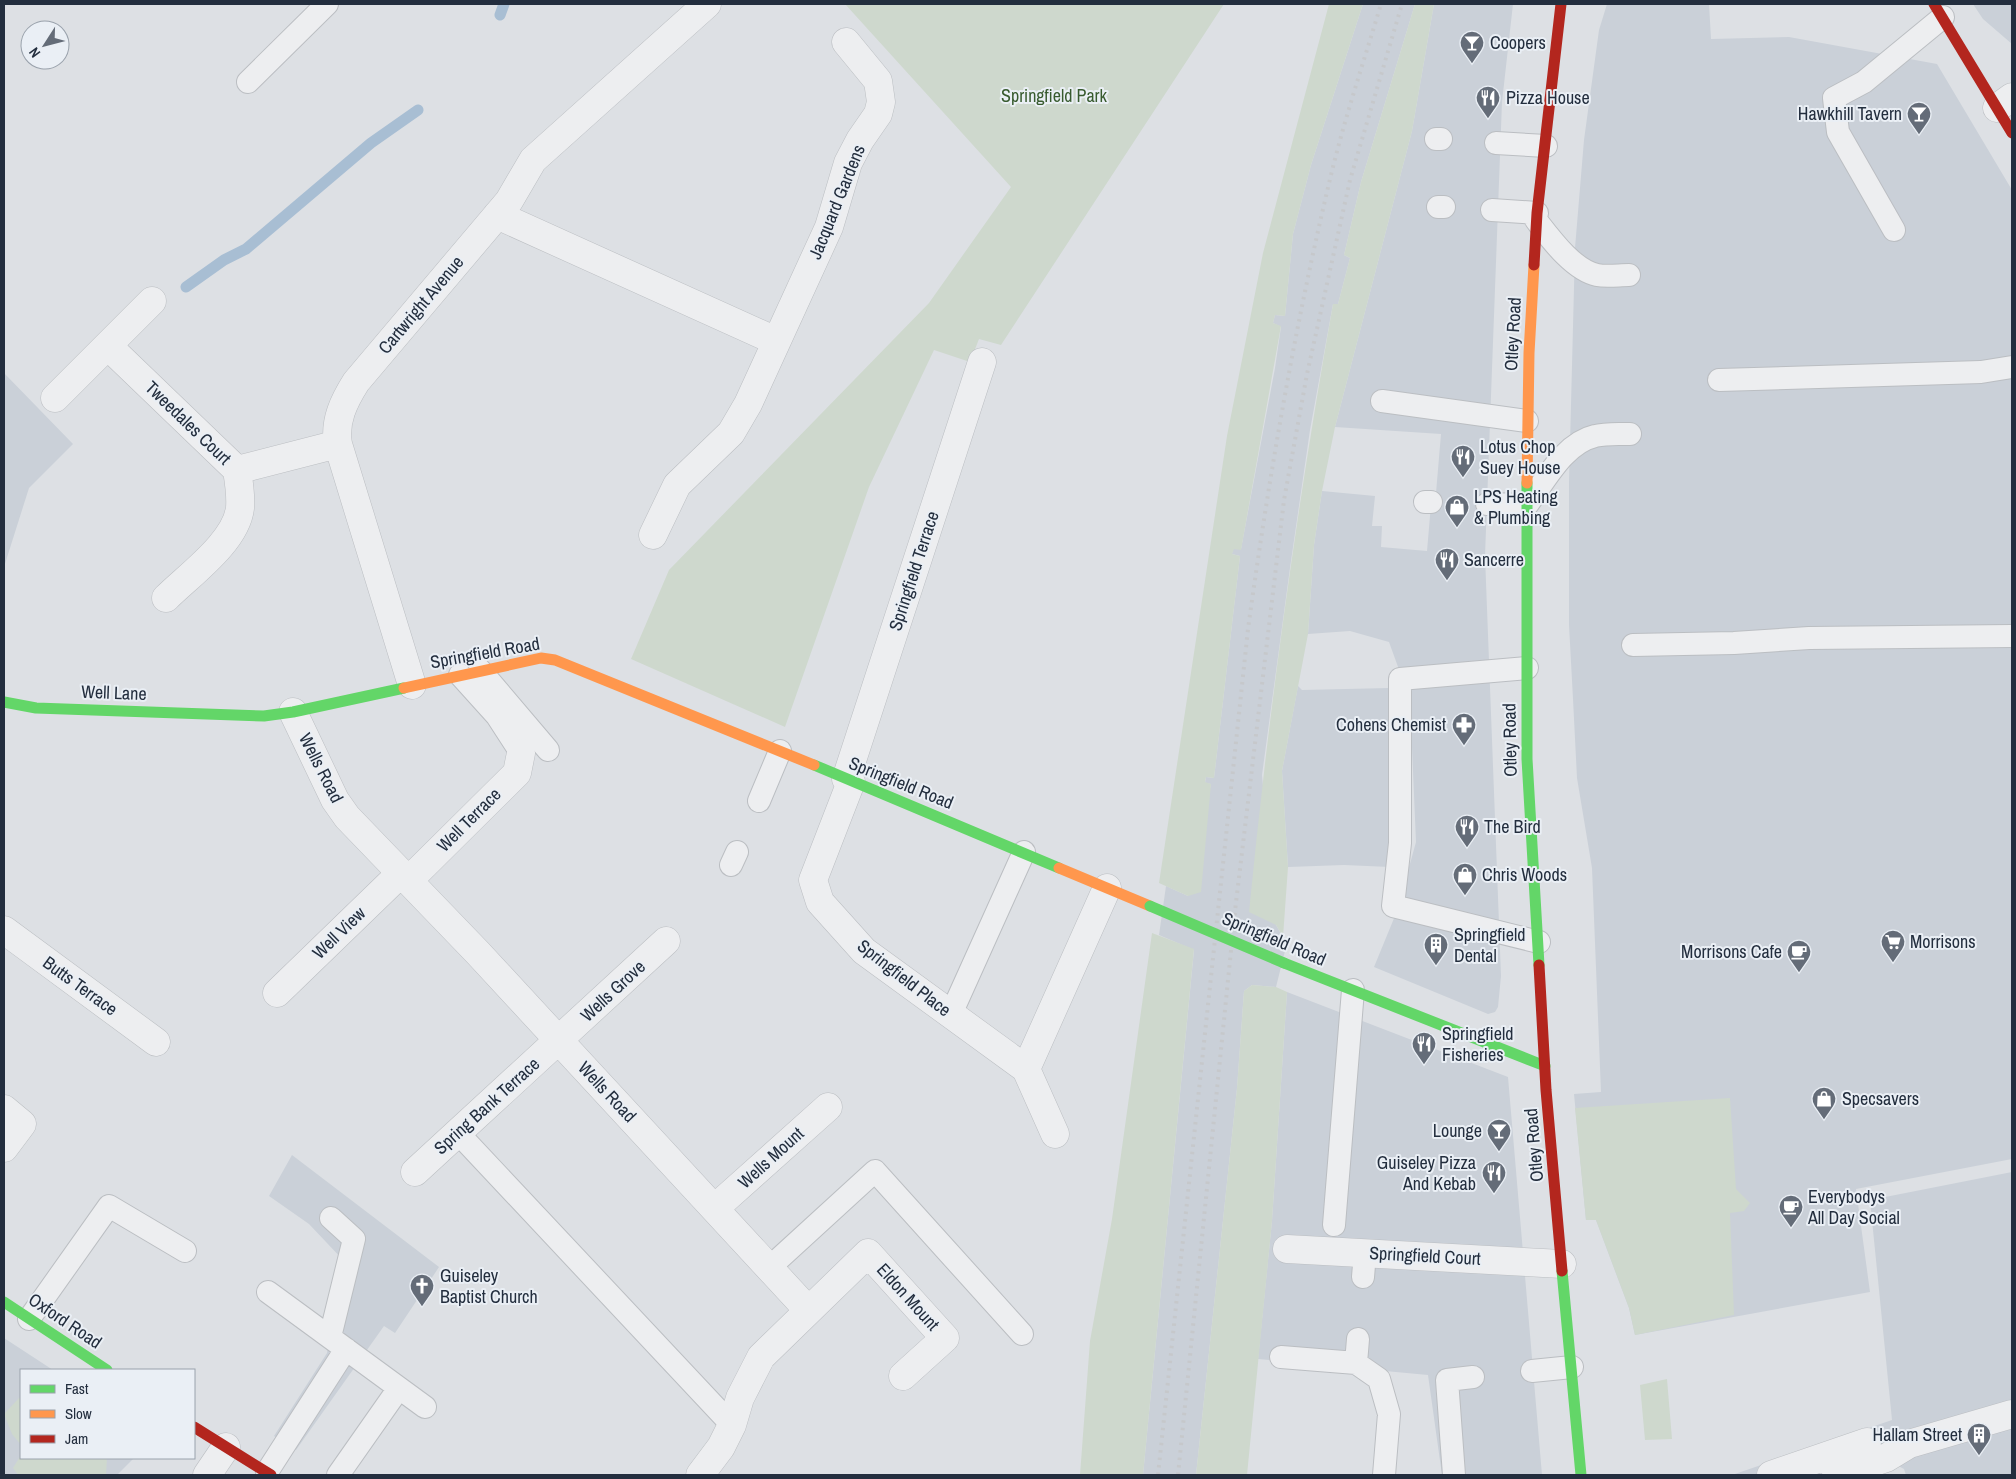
<svg xmlns="http://www.w3.org/2000/svg" width="2016" height="1479" font-family="'Archivo Narrow',sans-serif">
<rect width="100%" height="100%" fill="#dde0e4"/>
<!-- built -->
<path fill="#cad0d8" d="M1363,4H1415L1361,182L1344,255L1350,258L1338,304H1333L1310,430L1290,568L1262,775L1276,925L1283,937L1288,939L1276,987L1252,985L1244,991L1237,1088L1196,1475H1143L1194,950L1159,935L1166,886L1188,896L1211,784L1205,783L1206,777L1214,778L1240,556L1232,554L1233,549H1241L1275,368L1281,327L1273,323L1275,315L1285,316L1293,234L1311,165Z
M1434,4H1513L1502,102L1485,556L1501,976L1498,1007L1495,1012L1488,1014L1374,967L1397,911L1416,842L1410,700L1389,642L1350,631L1308,634L1314,545L1322,491L1375,496L1372,526H1382L1381,547L1427,551L1432,493H1436L1441,434L1335,427L1412,131Z
M1607,4H1709L1711,39L1789,37L1937,64L2012,190V1159L1856,1189L1870,1292L1635,1335L1629,1308L1596,1220H1586L1574,1094L1601,1092L1592,868L1577,778L1573,699L1569,625V483L1575,248L1584,140L1599,30Z
M1973,4H2012V44L1983,19Z
M4,373L73,444L29,488L4,567Z
M1298,686L1302,690L1389,688L1390,867L1344,865L1288,867L1282,771Z
M1287,992L1508,1077L1542,1475H1442L1428,1375L1258,1359L1272,1221Z
M292,1155L439,1267L395,1333L384,1326L296,1450L274,1436L327,1353L344,1261L309,1224L269,1196Z
M2012,1172V1475H1906L1904,1469L1872,1452L1804,1475H1732L1892,1420L1870,1200Z
M4,1338L53,1370H21V1458H134L117,1475H4Z"/>
<!-- green -->
<path fill="#ced8cd" d="M845,4H1224L1001,345L979,339L970,362L934,350L869,487L785,727L631,659L669,570L929,303L1011,187Z
M1329,4H1363L1311,165L1293,234L1285,316L1275,315L1273,323L1281,326L1241,550L1234,549L1232,554L1240,556L1214,778L1206,777L1205,782L1211,784L1201,892L1188,896L1159,883L1227,436L1263,253Z
M1415,4H1434L1412,131L1335,427L1322,491L1314,545L1308,634L1282,771L1288,867L1283,937L1276,925L1249,912C1269,708 1297,506 1333,304H1338L1350,258L1344,255L1361,182Z
M1152,933L1194,949L1143,1475H1080L1090,1341L1112,1219Z
M1252,985L1276,987L1287,992L1272,1221L1247,1475H1196L1237,1088L1244,991Z
M1730,1098L1736,1189L1750,1203L1744,1211L1730,1213L1734,1315L1635,1335L1629,1308L1596,1220H1586L1575,1108Z
M1667,1379L1672,1439L1645,1440L1640,1385Z
M21,1396V1445L12,1434L4,1414Z
M21,1455V1458H107L106,1475H18L13,1468Z"/>
<g fill="none" stroke-linecap="round" stroke-linejoin="round">
<!-- stream -->
<path stroke="#a8bed3" stroke-width="11" d="M500,15L504,4
M186,287L224,260L246,249L371,143L418,110"/>
<defs>
<path id="lane" d="M248,82L327,4
M1436,139H1441
M1496,143L1546,146
M1438,207H1444
M1492,210L1537,213
M1536,220C1550,238 1573,270 1597,275C1607,277 1619,275 1629,275
M1894,230L1838,132L1834,98L1864,82L1943,17
M1719,380L1981,372L2012,367
M1382,401L1527,421
M1425,502H1431
M1487,504L1527,505C1545,481 1564,443 1595,436C1606,433 1619,434 1630,434
M1633,645L1734,643L1809,638L2012,636
M1527,668L1400,679V843L1393,906L1539,942
M480,670L548,750
M460,675L497,716L521,753
M759,801L780,751
M731,865L737,852
M951,1014L1024,852
M458,1133L732,1425
M1334,1225L1353,990
M770,1267L875,1171L1022,1334
M1363,1277L1365,1253
M268,1292L425,1407
M29,1319L109,1206L185,1251
M330,1337L354,1239L331,1218
M1358,1339L1356,1363L1379,1379L1389,1414L1384,1475
M1281,1357L1356,1363
M1532,1371L1572,1367
M267,1472L346,1349
M338,1475L399,1388
M1454,1475L1447,1380L1473,1377"/>
<path id="street" d="M1997,108L2012,97
M497,215L776,341
M108,346L237,470
M55,398L152,301
M237,470L338,444
M653,535L677,485L731,433L748,404L829,227L848,163L860,140L878,114L881,102L878,81L846,42
M166,598C189,575 236,542 240,508C241,495 239,482 237,470
M412,685L338,444C334,421 344,401 356,382L509,201L533,160L707,4
M293,712L335,800L347,817L478,953L808,1310
M846,779L982,362
M851,782L813,880L820,902L864,951L1026,1069L1055,1134
M408,881L517,773L521,753
M4,930L156,1042
M277,993L401,873
M1026,1069L1107,888
M4,1109L22,1124L4,1148
M415,1172L666,941
M715,1208L828,1107
M1287,1249L1562,1264
M207,1475L226,1447
M700,1475L721,1447L732,1425L740,1398L761,1357L868,1253L945,1338L903,1376
M1771,1475L1867,1442
M1836,1475L1886,1458L1909,1444L2012,1414"/>
</defs>
<!-- lane casing -->
<use href="#lane" stroke="#bbbec2" stroke-width="24"/>
<!-- street casing -->
<use href="#street" stroke="#bbbec2" stroke-width="29"/>
<!-- lane -->
<use href="#lane" stroke="#edeef0" stroke-width="22"/>
<!-- street -->
<use href="#street" stroke="#edeef0" stroke-width="28"/>
<!-- fast -->
<path stroke="#63d668" stroke-width="11" d="M1527,483V759L1539,965
M4,702L36,708L264,716L293,712L404,688
M814,765L1059,868
M1284,963L1545,1066
M1562,1271L1581,1475
M4,1302L107,1370"/>
<!-- slow -->
<path stroke="#ff974d" stroke-width="11" d="M1527,483L1529,353L1534,265
M404,688L541,658L555,660L814,765
M1059,868L1150,906"/>
<!-- jam -->
<path stroke="#b3261e" stroke-width="11" d="M1934,4L2012,133
M1534,265L1537,213L1561,4
M1539,965L1546,1090L1562,1271
M194,1427L271,1475"/>
<!-- rail -->
<path stroke="#c6c8cb" stroke-width="4" stroke-dasharray="2.5 5" stroke-linecap="butt" d="M1158,1475L1248,629C1269,476 1295,325 1331,175C1345,117 1364,61 1381,4
M1178,1475L1235,911L1284,500L1307,374L1350,180L1402,4"/>
<!-- fast-bridge -->
<path stroke="#63d668" stroke-width="11" d="M1150,906L1284,963"/>
</g>
<!-- icons -->
<defs>
<symbol id="bar-pin" viewBox="-11 -11 22 30"><path d="M0 17L-7.5 6A9.5 9.5 0 1 1 7.5 6Z" fill="#646c78" stroke="#eaeff5"/><path d="M-6-5H6L.8 .8V4.5H3.5V6h-7V4.5H-.8V.8Z" fill="#fff"/></symbol>
<symbol id="restaurant-pin" viewBox="-11 -11 22 30"><path d="M0 17L-7.5 6A9.5 9.5 0 1 1 7.5 6Z" fill="#646c78" stroke="#eaeff5"/><path d="M-5-6h1v4h1v-4h1v4h1v-4h1v5L-1.5 .5V6h-2V.5L-5-1ZM5-6V6H3V1.5H1.5Q1.5-4 5-6Z" fill="#fff"/></symbol>
<symbol id="shop-pin" viewBox="-11 -11 22 30"><path d="M0 17L-7.5 6A9.5 9.5 0 1 1 7.5 6Z" fill="#646c78" stroke="#eaeff5"/><path d="M-5-2.5h2.3a2.7 3.5 0 0 1 5.4 0H5L5.5 6h-11ZM-1.5-2.5h3a1.5 2.3 0 0 0-3 0Z" fill="#fff"/></symbol>
<symbol id="pharmacy-pin" viewBox="-11 -11 22 30"><path d="M0 17L-7.5 6A9.5 9.5 0 1 1 7.5 6Z" fill="#646c78" stroke="#eaeff5"/><path d="M-2-6h4v4h4v4h-4v4h-4v-4h-4v-4h4Z" fill="#fff"/></symbol>
<symbol id="supermarket-pin" viewBox="-11 -11 22 30"><path d="M0 17L-7.5 6A9.5 9.5 0 1 1 7.5 6Z" fill="#646c78" stroke="#eaeff5"/><path d="M-6-5.5h2.5l.6 2H6L4.5 2H-2.5L-4.4-4H-6ZM-1.5 3.2a1.3 1.3 0 1 0 .1 0ZM3 3.2a1.3 1.3 0 1 0 .1 0Z" fill="#fff"/></symbol>
<symbol id="building-pin" viewBox="-11 -11 22 30"><path d="M0 17L-7.5 6A9.5 9.5 0 1 1 7.5 6Z" fill="#646c78" stroke="#eaeff5"/><path d="M-4-6H4V6H1V3H-1V6H-4ZM-2.5-4.3h1.7v1.8h-1.7ZM.8-4.3h1.7v1.8H.8ZM-2.5-1h1.7V.8h-1.7ZM.8-1h1.7V.8H.8Z" fill="#fff"/></symbol>
<symbol id="cafe-pin" viewBox="-11 -11 22 30"><path d="M0 17L-7.5 6A9.5 9.5 0 1 1 7.5 6Z" fill="#646c78" stroke="#eaeff5"/><path d="M-5.5-4.5H6V0H3Q3 3.5 0 3.5H-2.5Q-5.5 3.5-5.5 0ZM3-3.2v2h1.7v-2ZM-6 4.5H4V6H-6Z" fill="#fff"/></symbol>
<symbol id="church-pin" viewBox="-11 -11 22 30"><path d="M0 17L-7.5 6A9.5 9.5 0 1 1 7.5 6Z" fill="#646c78" stroke="#eaeff5"/><path d="M-1.2-6h2.4v3.5h3.3v2.4h-3.3V6h-2.4V-.1h-3.3v-2.4h3.3Z" fill="#fff"/></symbol>
</defs>
<g fill-rule="evenodd">
<use href="#bar-pin" x="1458" y="29" width="28" height="38"/>
<use href="#restaurant-pin" x="1474" y="84" width="28" height="38"/>
<use href="#bar-pin" x="1905" y="100" width="28" height="38"/>
<use href="#restaurant-pin" x="1449" y="443" width="28" height="38"/>
<use href="#shop-pin" x="1443" y="493" width="28" height="38"/>
<use href="#restaurant-pin" x="1433" y="546" width="28" height="38"/>
<use href="#pharmacy-pin" x="1450" y="711" width="28" height="38"/>
<use href="#restaurant-pin" x="1453" y="813" width="28" height="38"/>
<use href="#shop-pin" x="1451" y="861" width="28" height="38"/>
<use href="#supermarket-pin" x="1879" y="928" width="28" height="38"/>
<use href="#building-pin" x="1422" y="931" width="28" height="38"/>
<use href="#cafe-pin" x="1785" y="938" width="28" height="38"/>
<use href="#restaurant-pin" x="1410" y="1030" width="28" height="38"/>
<use href="#shop-pin" x="1810" y="1085" width="28" height="38"/>
<use href="#bar-pin" x="1485" y="1117" width="28" height="38"/>
<use href="#restaurant-pin" x="1480" y="1159" width="28" height="38"/>
<use href="#cafe-pin" x="1777" y="1193" width="28" height="38"/>
<use href="#church-pin" x="408" y="1272" width="28" height="38"/>
<use href="#building-pin" x="1965" y="1421" width="28" height="38"/>
</g>
<g text-anchor="middle" stroke-width="4" stroke-linejoin="round" paint-order="stroke">
<!-- poi labels -->
<g font-size="18" fill="#232e3e" stroke="#eaeff5" text-anchor="start">
<text x="1490" y="49">Coopers</text>
<text x="1506" y="104">Pizza House</text>
<text x="1902" y="120" text-anchor="end">Hawkhill Tavern</text>
<text x="1480" y="453">Lotus Chop<tspan x="1480" dy="21">Suey House</tspan></text>
<text x="1474" y="503">LPS Heating<tspan x="1474" dy="21">&amp; Plumbing</tspan></text>
<text x="1464" y="566">Sancerre</text>
<text x="1446" y="731" text-anchor="end">Cohens Chemist</text>
<text x="1484" y="833">The Bird</text>
<text x="1482" y="881">Chris Woods</text>
<text x="1454" y="941">Springfield<tspan x="1454" dy="21">Dental</tspan></text>
<text x="1910" y="948">Morrisons</text>
<text x="1782" y="958" text-anchor="end">Morrisons Cafe</text>
<text x="1442" y="1040">Springfield<tspan x="1442" dy="21">Fisheries</tspan></text>
<text x="1842" y="1105">Specsavers</text>
<text x="1482" y="1137" text-anchor="end">Lounge</text>
<text x="1476" y="1169" text-anchor="end">Guiseley Pizza<tspan x="1476" dy="21">And Kebab</tspan></text>
<text x="1808" y="1203">Everybodys<tspan x="1808" dy="21">All Day Social</tspan></text>
<text x="440" y="1282">Guiseley<tspan x="440" dy="21">Baptist Church</tspan></text>
<text x="1962" y="1441" text-anchor="end">Hallam Street</text>
</g>
<!-- park labels -->
<g font-size="18" fill="#385b2f" stroke="#eaeff5">
<text x="1054" y="102">Springfield Park</text>
</g>
<!-- street labels -->
<g font-size="18" fill="#232e3e" stroke="#eaeff5">
<text transform="translate(837 202) rotate(-68)" y="6">Jacquard Gardens</text>
<text transform="translate(421 305) rotate(-50)" y="6">Cartwright Avenue</text>
<text transform="translate(1513 334) rotate(-87)" y="6">Otley Road</text>
<text transform="translate(188 423) rotate(44)" y="6">Tweedales Court</text>
<text transform="translate(914 571) rotate(-72)" y="6">Springfield Terrace</text>
<text transform="translate(485 653) rotate(-10)" y="6">Springfield Road</text>
<text transform="translate(114 693) rotate(2)" y="6">Well Lane</text>
<text transform="translate(1510 740) rotate(-91)" y="6">Otley Road</text>
<text transform="translate(321 768) rotate(63)" y="6">Wells Road</text>
<text transform="translate(901 783) rotate(22)" y="6">Springfield Road</text>
<text transform="translate(469 820) rotate(-45)" y="6">Well Terrace</text>
<text transform="translate(339 933) rotate(-44)" y="6">Well View</text>
<text transform="translate(1274 939) rotate(23)" y="6">Springfield Road</text>
<text transform="translate(904 978) rotate(38)" y="6">Springfield Place</text>
<text transform="translate(80 986) rotate(36)" y="6">Butts Terrace</text>
<text transform="translate(613 991) rotate(-43)" y="6">Wells Grove</text>
<text transform="translate(607 1092) rotate(47)" y="6">Wells Road</text>
<text transform="translate(487 1106) rotate(-42)" y="6">Spring Bank Terrace</text>
<text transform="translate(1534 1145) rotate(-95)" y="6">Otley Road</text>
<text transform="translate(771 1158) rotate(-42)" y="6">Wells Mount</text>
<text transform="translate(1425 1256) rotate(3)" y="6">Springfield Court</text>
<text transform="translate(908 1297) rotate(48)" y="6">Eldon Mount</text>
<text transform="translate(65 1321) rotate(34)" y="6">Oxford Road</text>
</g>
</g>
<!-- border -->
<rect width="2016" height="1479" fill="none" stroke="#232e3e" stroke-width="10"/>
<!-- legend -->
<rect x="20" y="1369" width="175" height="90" fill="#eaeff5" stroke="#9aa2ac"/>
<rect x="30" y="1385" width="25" height="8" fill="#63d668" stroke="#9aa2ac"/>
<text x="65" y="1394" font-size="15" fill="#232e3e">Fast</text>
<rect x="30" y="1410" width="25" height="8" fill="#ff974d" stroke="#9aa2ac"/>
<text x="65" y="1419" font-size="15" fill="#232e3e">Slow</text>
<rect x="30" y="1435" width="25" height="8" fill="#b3261e" stroke="#9aa2ac"/>
<text x="65" y="1444" font-size="15" fill="#232e3e">Jam</text>
<!-- north arrow -->
<g transform="translate(45 45) rotate(234)"><circle r="24" fill="#eaeff5" stroke="#9aa2ac"/>
<path d="M0-4L9 19L0 12L-9 19Z" fill="#646c78"/>
<text y="-8" font-size="14" font-weight="bold" text-anchor="middle" fill="#232e3e">N</text>
</g>
</svg>
